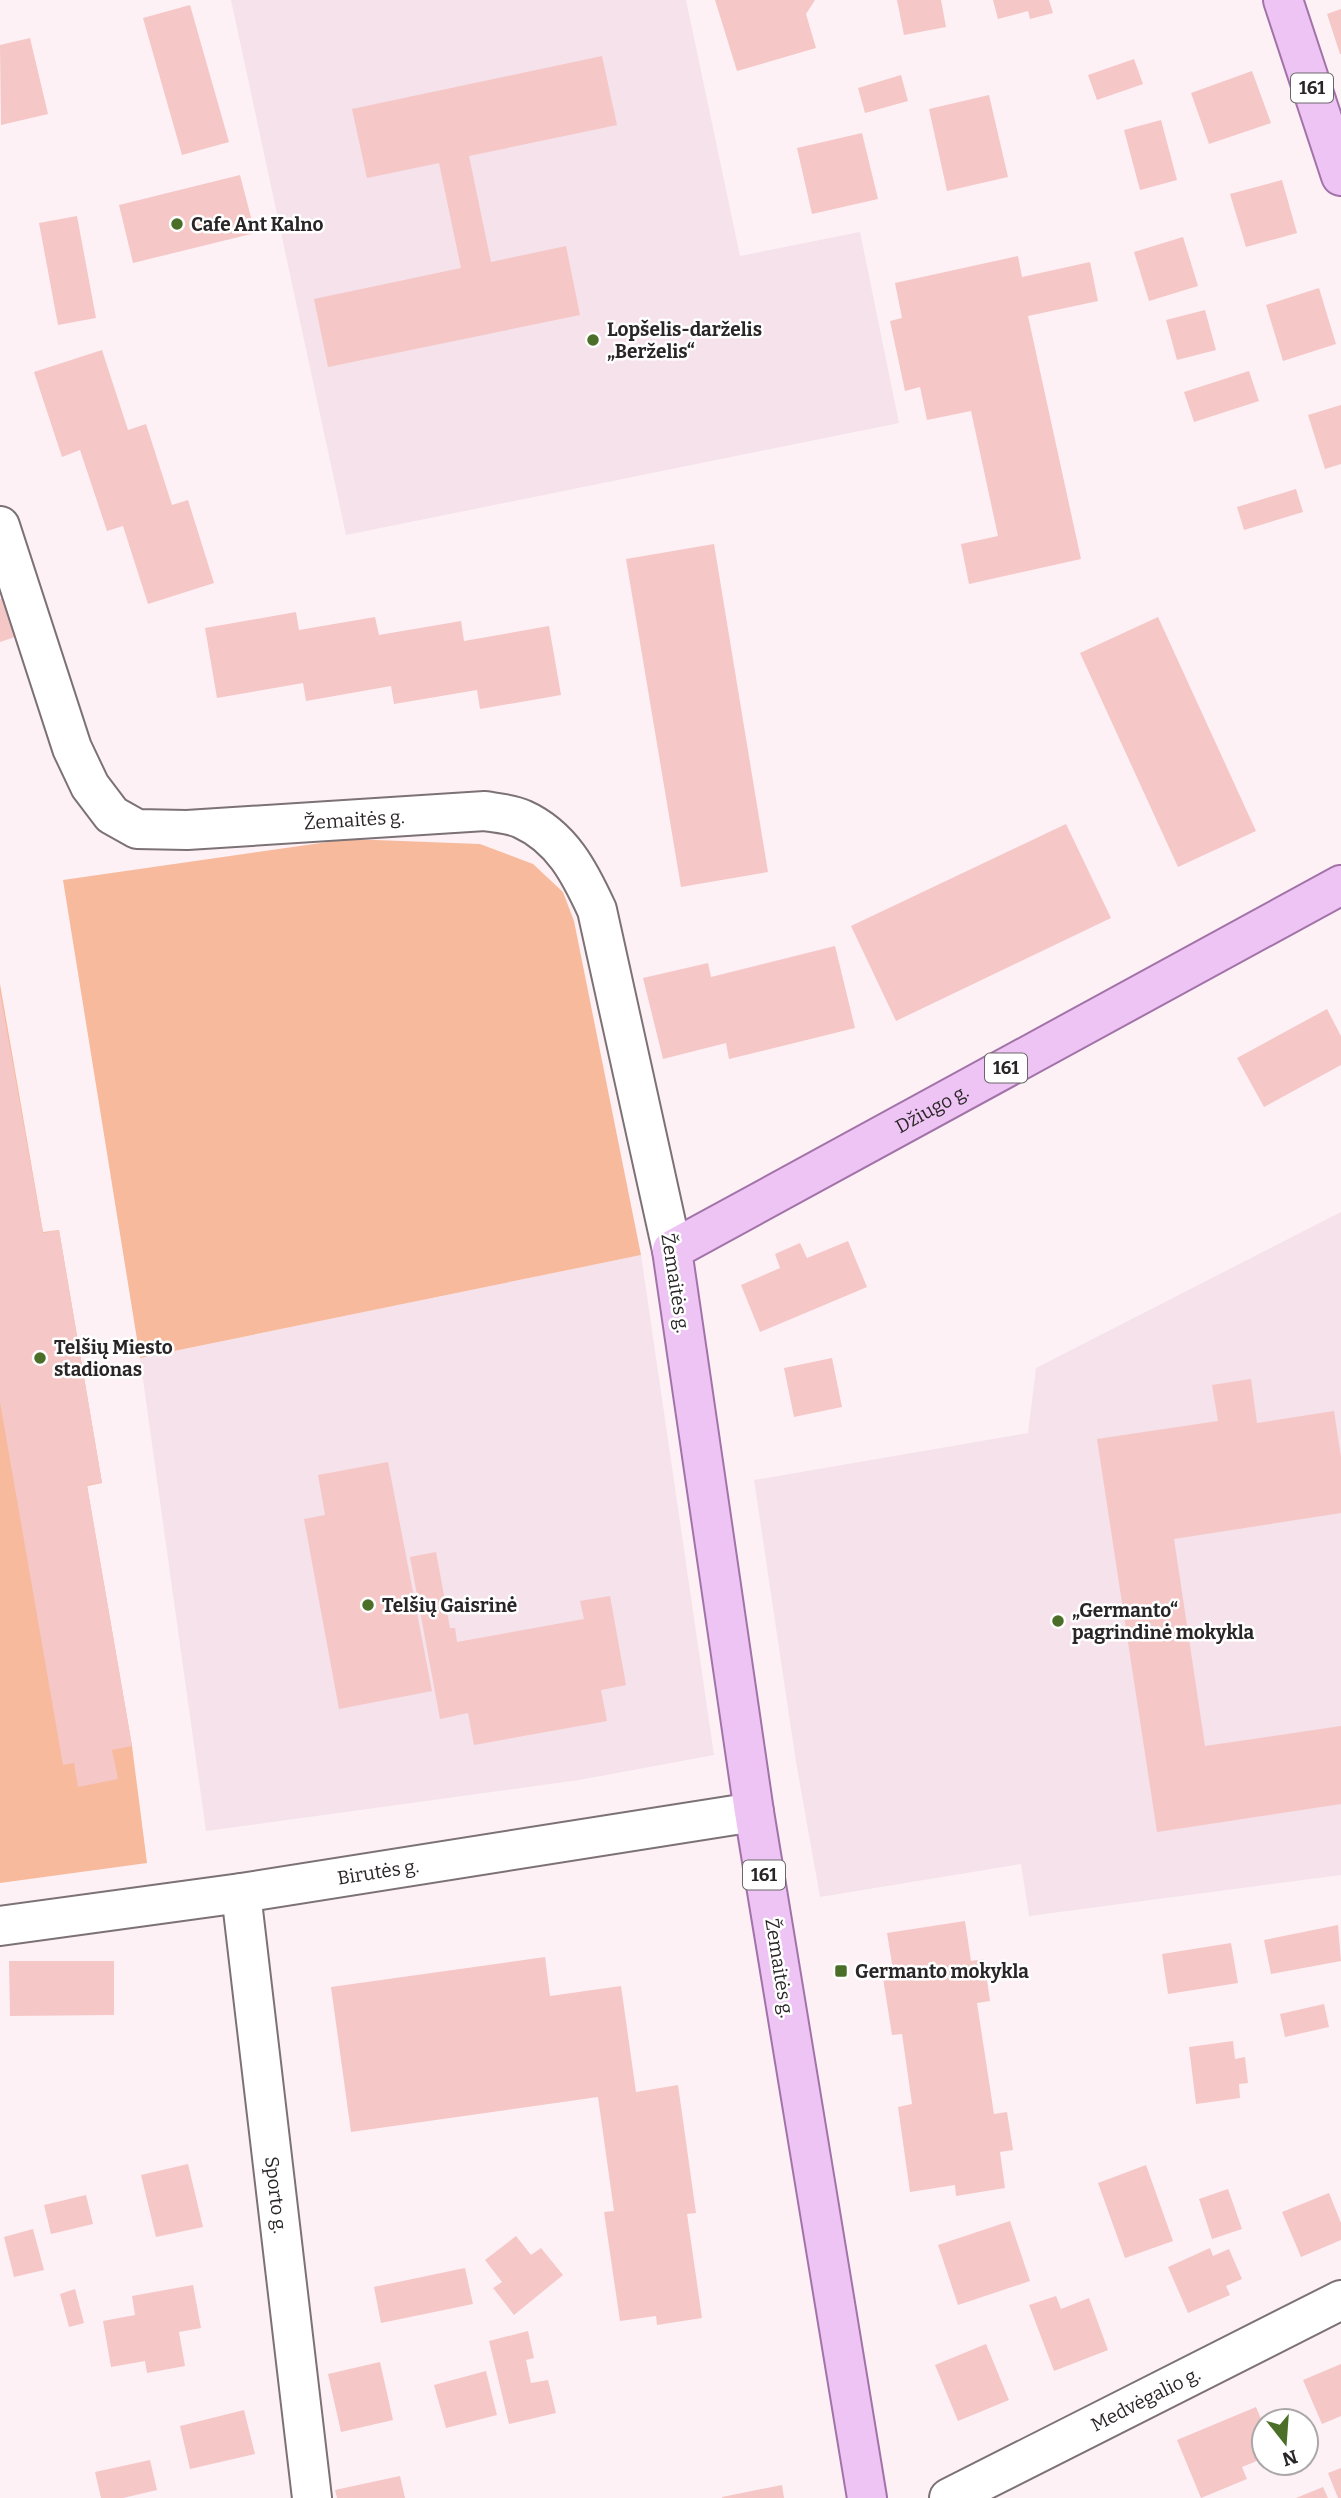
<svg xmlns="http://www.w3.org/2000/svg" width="1341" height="2498" font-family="Bitter,serif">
<rect width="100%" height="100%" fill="#fdf1f6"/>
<!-- built -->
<path fill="#f5e2ea" d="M231,0H686L740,256L860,232L899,423L346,535Z
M1341,1212V1875L1029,1916L1021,1864L820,1897L796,1762L754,1480L1028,1433L1036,1368Z
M641,1255L714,1755L579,1780L206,1831L140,1358Z"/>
<!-- green -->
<path fill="#f7ba9c" d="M349,839L480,844L533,864L563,892L574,921L641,1255L140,1358L63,880Z
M0,984L43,1232L59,1230L102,1483L87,1486L132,1746L147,1863L0,1883Z"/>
<!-- building -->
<path fill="#f5c7c7" d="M715,0H815L806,14L816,48L737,71Z
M897,0H941L946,27L904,35Z
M993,0H1049L1053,13L1030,19L1028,11L998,19Z
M190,5L229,142L182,155L143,18Z
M1341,9V54H1340L1327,14Z
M30,38L48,114L1,125L0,45Z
M602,56L617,125L469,156L491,262L566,246L580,315L328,367L314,299L461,268L439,163L367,178L352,109Z
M1134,59L1143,84L1097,100L1088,75Z
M1252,71L1271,123L1209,144L1191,93Z
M901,75L908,101L865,113L858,88Z
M989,95L1008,177L947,191L929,109Z
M1161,120L1177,180L1140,190L1124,130Z
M862,133L878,199L812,214L797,148Z
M240,175L255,233L133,263L119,205Z
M1282,180L1297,233L1246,247L1230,194Z
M77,216L96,318L58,325L39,223Z
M1183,237L1198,286L1149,301L1134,252Z
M1018,256L1022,277L1090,262L1098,301L1028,316L1081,559L969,584L961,544L998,536L971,411L927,420L920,387L905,391L890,321L902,318L895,283Z
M1319,288L1336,344L1283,361L1266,305Z
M1205,310L1216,350L1177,360L1166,320Z
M102,350L128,430L146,424L172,505L188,500L214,583L148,604L123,526L107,531L80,450L62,457L34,372Z
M1249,371L1259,401L1194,422L1184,392Z
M1341,405V464L1325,469L1308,415Z
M1296,489L1303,512L1244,530L1237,507Z
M714,544L768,872L681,887L626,559Z
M6,597L18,636L0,642V599Z
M296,612L299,630L375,617L379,635L461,621L464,641L549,626L561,695L480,709L477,690L394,704L391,686L306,701L303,683L217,698L205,628Z
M1158,617L1256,831L1178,867L1080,653Z
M1066,824L1111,918L896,1021L851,926Z
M835,946L855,1028L729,1059L726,1043L663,1059L643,978L708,963L711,977Z
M0,992L43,1233L59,1230L102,1483L87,1485L132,1746L112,1750L118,1779L78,1787L74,1763L63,1765L0,1402Z
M1327,1009L1341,1036V1065L1264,1107L1237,1058Z
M848,1241L867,1287L760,1332L741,1285L780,1268L775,1254L800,1243L807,1258Z
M832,1358L842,1407L794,1417L784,1368Z
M1251,1379L1257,1423L1334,1411L1341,1457V1513L1174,1539L1205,1746L1341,1726V1804L1157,1832L1097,1439L1218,1421L1212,1385Z
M388,1462L432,1691L339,1709L304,1519L325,1515L318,1475Z
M436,1552L450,1628H455L457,1642L584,1619L580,1601L610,1596L626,1685L601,1690L607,1721L474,1745L468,1713L440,1719L410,1557Z
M965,1921L971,1961L984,1959L990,2001L977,2003L994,2114L1007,2112L1013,2150L1000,2152L1005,2188L956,2196L955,2185L910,2192L898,2107L912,2104L902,2034L892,2035L883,1978L894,1976L887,1933Z
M1338,1925L1341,1961L1271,1974L1264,1940Z
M1231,1943L1238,1983L1168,1994L1162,1954Z
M545,1957L550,1996L621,1986L636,2092L678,2085L696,2213L687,2214L702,2318L657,2325L656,2316L620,2321L604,2212L614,2211L598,2097L351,2132L331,1987Z
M9,1961H114V2015L10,2016Z
M1324,2004L1329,2027L1285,2037L1280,2014Z
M1233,2041L1235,2059L1245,2057L1248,2083L1239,2084L1240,2098L1196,2104L1189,2047Z
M188,2164L203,2227L156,2237L141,2175Z
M1146,2165L1173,2241L1125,2258L1098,2183Z
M1228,2189L1242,2229L1212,2239L1199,2199Z
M1329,2193L1341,2223V2240L1301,2257L1282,2212Z
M86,2195L93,2224L51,2234L44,2205Z
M1010,2221L1030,2281L958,2305L938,2245Z
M33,2229L44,2270L14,2277L4,2237Z
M516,2236L531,2255L541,2248L563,2275L514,2315L493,2288L502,2282L485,2260Z
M1210,2248L1213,2256L1229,2249L1242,2279L1226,2286L1230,2295L1188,2313L1168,2267Z
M465,2268L473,2304L381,2323L374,2287Z
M193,2285L201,2328L179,2332L185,2366L147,2373L145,2361L111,2367L103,2321L135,2315L132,2296Z
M75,2289L84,2323L69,2327L60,2294Z
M1056,2296L1061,2309L1089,2298L1108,2350L1054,2371L1029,2305Z
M528,2331L534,2358L526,2360L531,2383L548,2380L556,2413L509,2424L489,2341Z
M986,2344L1009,2400L958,2421L935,2365Z
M380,2362L393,2420L341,2432L328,2374Z
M1341,2364V2416L1322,2424L1303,2380Z
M486,2371L497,2415L446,2428L434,2385Z
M1256,2407L1264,2426V2458L1242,2467L1247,2479L1201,2498L1177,2440Z
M244,2410L255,2454L190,2469L180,2426Z
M150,2460L157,2490L123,2498H101L95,2472Z
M1341,2468V2498H1338L1328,2473Z
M400,2476L405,2498H337L335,2490Z
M782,2485L784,2498H722V2497Z
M1323,2487L1328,2498H1296Z"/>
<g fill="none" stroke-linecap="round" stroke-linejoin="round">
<defs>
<g id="minor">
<path id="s1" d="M0,526L72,748L90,786L112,815L137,829L187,830L485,811C496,813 512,814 522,819C562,837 580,873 597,910L672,1250"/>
<path id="s2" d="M241,1893L312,2498"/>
<path id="s3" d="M0,1926L241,1893L754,1812"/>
<path id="s4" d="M949,2498L1341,2300"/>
</g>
<g id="major">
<path d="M1283,0L1341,176"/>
<path id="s5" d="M867,2498L754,1812L672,1250L1341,885"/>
</g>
</defs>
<!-- minor casing -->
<use href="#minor" stroke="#7c7276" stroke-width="42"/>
<!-- major casing -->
<use href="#major" stroke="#a273a8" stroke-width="42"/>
<!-- minor -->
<use href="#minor" stroke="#fff" stroke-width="38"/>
<!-- major -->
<use href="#major" stroke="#eec4f4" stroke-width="38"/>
</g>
<!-- markers -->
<g fill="#4b6f28" stroke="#fff" stroke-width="2.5">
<circle cx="177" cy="224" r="7"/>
<circle cx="593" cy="340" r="7"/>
<circle cx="40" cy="1358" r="7"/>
<circle cx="368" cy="1605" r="7"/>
<circle cx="1058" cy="1621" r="7"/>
<rect x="834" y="1964" width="14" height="14" rx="3.5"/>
</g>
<g text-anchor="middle" stroke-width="5" stroke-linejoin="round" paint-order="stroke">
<!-- shield labels -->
<g fill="#fff" stroke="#6a6768" stroke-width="2">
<rect x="1291" y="73.5" width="42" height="29" rx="5"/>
<rect x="985" y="1053.5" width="42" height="29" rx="5"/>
<rect x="743" y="1860.5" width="42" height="29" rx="5"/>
</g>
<g font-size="18" font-weight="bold" fill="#2a2627">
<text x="1312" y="94">161</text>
<text x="1006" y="1074">161</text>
<text x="764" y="1881">161</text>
</g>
<!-- poi labels -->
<g font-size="19" font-weight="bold" fill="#2a2627" stroke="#fff" text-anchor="start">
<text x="191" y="231">Cafe Ant Kalno</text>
<text x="607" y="336">Lopšelis-darželis<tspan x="607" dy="22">„Berželis“</tspan></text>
<text x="54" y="1354">Telšių Miesto<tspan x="54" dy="22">stadionas</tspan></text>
<text x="382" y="1612">Telšių Gaisrinė</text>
<text x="1072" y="1617">„Germanto“<tspan x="1072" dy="22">pagrindinė mokykla</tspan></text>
<text x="855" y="1978">Germanto mokykla</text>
</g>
<!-- street labels -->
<g font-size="19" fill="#2a2627" stroke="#fff">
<text dy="7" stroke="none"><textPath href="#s1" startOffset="558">Žemaitės g.</textPath></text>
<text dy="7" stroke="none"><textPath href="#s5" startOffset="1559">Džiugo g.</textPath></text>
<text transform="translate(676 1283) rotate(81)" y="7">Žemaitės g.</text>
<text dy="7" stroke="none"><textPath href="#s3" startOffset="382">Birutės g.</textPath></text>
<text transform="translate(780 1968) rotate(81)" y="7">Žemaitės g.</text>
<text dy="7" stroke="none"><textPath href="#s2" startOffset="304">Sporto g.</textPath></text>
<text dy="7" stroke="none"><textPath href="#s4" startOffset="220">Medvėgalio g.</textPath></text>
</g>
</g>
<!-- north arrow -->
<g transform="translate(1285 2442) rotate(163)"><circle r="33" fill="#ffffff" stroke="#aaa8a9" stroke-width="2"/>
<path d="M0-5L12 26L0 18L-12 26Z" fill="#4b6f28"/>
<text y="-10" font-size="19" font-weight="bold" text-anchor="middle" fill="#2a2627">N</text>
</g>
</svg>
